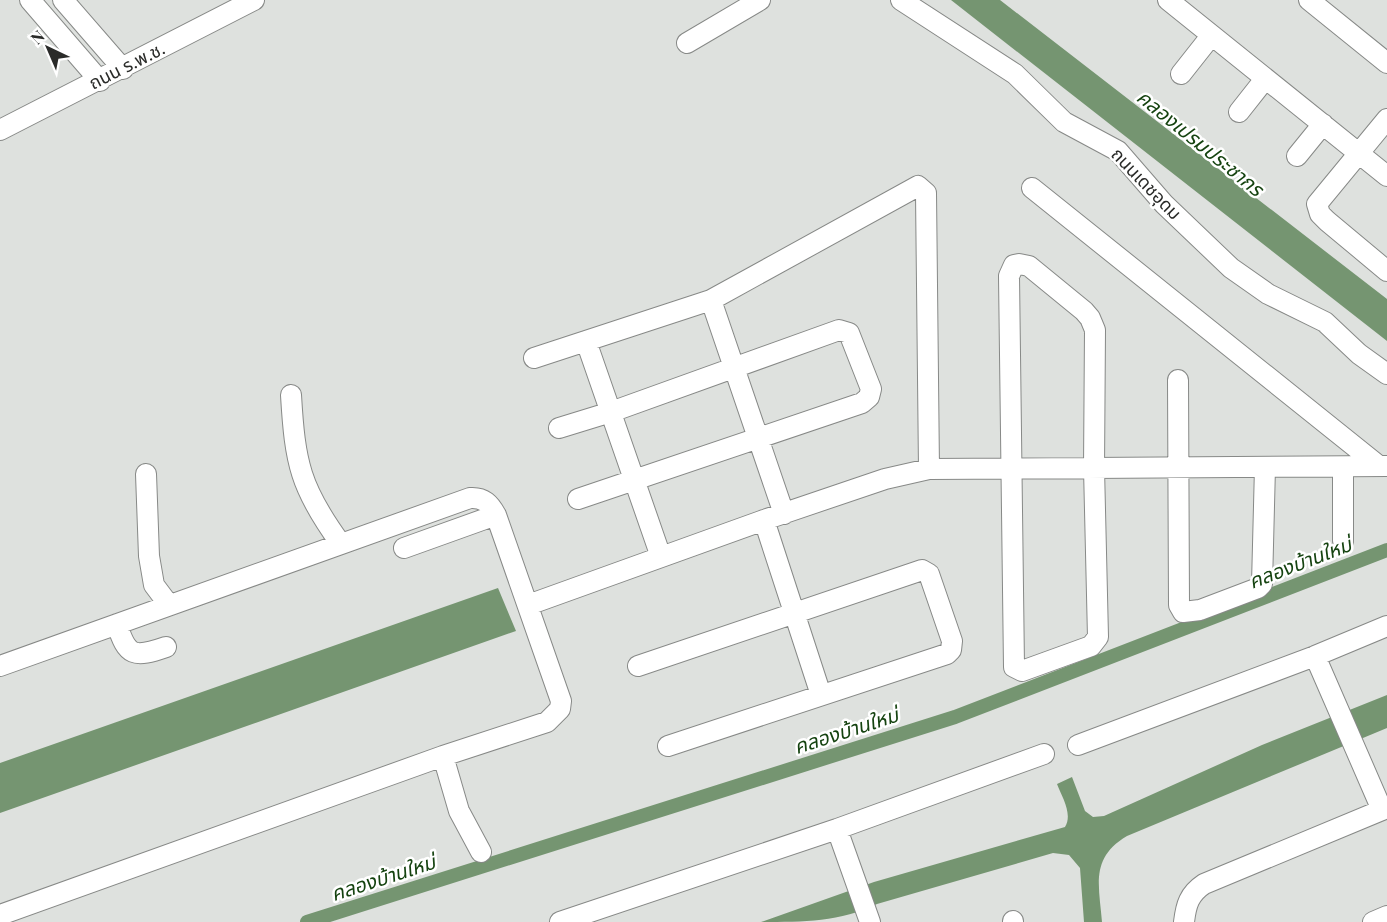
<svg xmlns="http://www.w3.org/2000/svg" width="1387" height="922" font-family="'Playfair Display','Noto Sans Thai',serif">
<rect width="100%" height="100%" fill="#dee1de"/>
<!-- water -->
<path fill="#759571" d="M951,0H1000L1387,299V341Z
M498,588L516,631L0,813V763Z
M1387,695V728L1127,836C1090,858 1099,885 1102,922H1084L1080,868L1069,855L1053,853L877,904C841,922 802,922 761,922L874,882L1065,827C1073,814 1062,797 1057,784L1072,777L1085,811L1093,817L1104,816L1262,745Z"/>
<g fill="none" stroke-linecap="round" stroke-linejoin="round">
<!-- canal -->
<path stroke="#759571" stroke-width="14" d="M307,922L955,717L1387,550"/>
<defs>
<path id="minor" d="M30,0L100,81
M63,0L123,69
M901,0L1015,74L1064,122L1118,151L1164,204L1231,268L1268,294L1325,322L1359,354L1387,374
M1168,0L1387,176
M1309,0L1387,63
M687,43L760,0
M1181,74L1211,36
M1239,112L1265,79
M1387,119L1317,204L1320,214L1327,221L1387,271
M0,130L254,0
M1297,156L1323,124
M1032,188L1379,466
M1019,264L1029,266L1084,311L1090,318L1095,330L1094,468L1098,637L1091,646L1022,671L1014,667L1009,276L1014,265Z
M711,300L784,514
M586,341L661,557
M534,358L711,300L918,186L926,193L929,469
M1178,380L1179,605L1183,612L1200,610L1258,588L1262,584L1265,467
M291,395C295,463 300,488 341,544
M559,428L611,412L839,330L849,333L871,389L869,397L862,403L578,499
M1343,467V541
M146,474L149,556L154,585L169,605
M764,520L821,695
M404,548L496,515
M528,605L764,520L885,479L929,469L1387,466
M117,624C127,657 134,658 166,647
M1315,656L1382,810
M0,666L470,498C484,497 490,504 496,515L561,701L560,709L547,722L443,756L0,915
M638,666L922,570L929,574L952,641L951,650L947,654L668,746
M1078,745L1315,656L1387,626
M443,756L459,811L481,852
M837,829L870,922
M1013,921V922
M560,922L837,829L1044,754
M1184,922C1186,905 1189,894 1204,884L1387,808
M1373,922L1387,916"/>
</defs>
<!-- minor casing -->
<use href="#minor" stroke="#878987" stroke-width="22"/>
<!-- minor -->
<use href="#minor" stroke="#fff" stroke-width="20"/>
</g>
<g text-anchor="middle" stroke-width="5" stroke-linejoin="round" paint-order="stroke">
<!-- street labels -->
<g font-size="18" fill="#2a2b29" stroke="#fff">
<text transform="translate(127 66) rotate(-27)" y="6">ถนน ร.พ.ช.</text>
<text transform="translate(1146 184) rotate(46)" y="6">ถนนเดชอุดม</text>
</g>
<!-- water labels -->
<g font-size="20" font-style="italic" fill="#154310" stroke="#fff">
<text transform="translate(1200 143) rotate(39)" y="7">คลองเปรมประชากร</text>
<text transform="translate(1300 563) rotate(-21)" y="7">คลองบ้านใหม่</text>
<text transform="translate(846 731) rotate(-18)" y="7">คลองบ้านใหม่</text>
<text transform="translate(383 878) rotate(-18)" y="7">คลองบ้านใหม่</text>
</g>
</g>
<!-- north arrow -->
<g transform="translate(48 48) rotate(316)" stroke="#ffffff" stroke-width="4.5" paint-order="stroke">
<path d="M0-4.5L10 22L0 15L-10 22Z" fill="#2a2b29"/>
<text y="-9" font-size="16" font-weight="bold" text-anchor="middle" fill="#2a2b29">N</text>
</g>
</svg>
